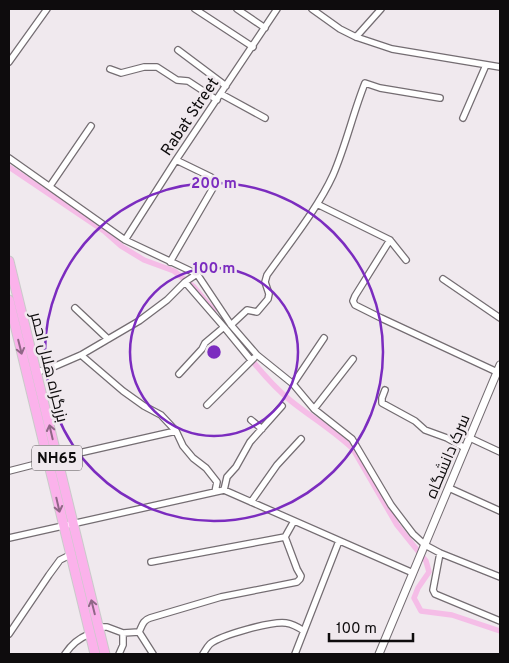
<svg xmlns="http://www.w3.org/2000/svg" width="509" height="663" font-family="Overpass,Cairo,sans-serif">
<rect width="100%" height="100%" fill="#f0e9ee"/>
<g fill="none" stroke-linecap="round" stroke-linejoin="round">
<!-- canal -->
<path stroke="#f5bde7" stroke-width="5.5" d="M9,167L104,231L121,246L144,260L174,271L194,287L214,311
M250,358C262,373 276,389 291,401C311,417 334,431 353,449L397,525L426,561L429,572L418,588L414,598L421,611L452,615L500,631"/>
<defs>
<path id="minor" d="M195,9L253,47
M237,9L265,28
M312,9L340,29L356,37L392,49L500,67
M356,37L381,9
M178,50L226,86
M9,62L47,9
M110,69L121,73L144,67H157L177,80L188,81L217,100
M221,94L265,118
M463,118L486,65
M9,158L125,240L197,274L231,325L257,355L293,384L314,409L352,439L391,505L413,534L425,545L440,553L500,577
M50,186L91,126
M317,204L390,240L406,260
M125,240L176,160L277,9
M390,240L355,296L353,301L355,305L381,318L497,372
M170,262L213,188L217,182L211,177L176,160
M443,279L500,318
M185,282L224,327L251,360
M75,308L108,339
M231,325L247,310L257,312L268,299L269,294L265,282L267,275C289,244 318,208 333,175C346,145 353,113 365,83L380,88L440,98
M81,355L123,391L144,406L161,415L176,431L183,446L193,458L206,468L217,482L215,492
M37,372L51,368L81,355L139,321L167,300L185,282L197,274
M179,374L202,349L205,343L224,327
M293,384L324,338
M385,390L382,398V403L415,421L425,430L447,438L465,448
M207,405L254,358
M314,409L353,359
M251,420L262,429
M470,438L500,452
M57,458L176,431
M9,471L48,461
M449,488L500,511
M224,490L227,477L236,467L250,442L282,406
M251,502L277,465L301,439
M9,538L224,490L413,573
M440,553L433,590L435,594L500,621
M151,562L285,537L294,521
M98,627H107L123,633L139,632
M139,632C142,626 143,620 150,618L221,597L297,582L300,579L301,576L297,569L285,537
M139,632L153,654
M9,634L49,575L60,560L70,555
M65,654C72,644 78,639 89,634
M119,654L123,645V633
M203,654C205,651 207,647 210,644C221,635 272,621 286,623C293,624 298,627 304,631
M295,654L339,541"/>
<path id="tertiary" d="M379,654L500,365"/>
<path id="trunk" d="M9,261L105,654
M9,300L95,654"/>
</defs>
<!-- minor casing -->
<use href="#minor" stroke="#746d72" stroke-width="8"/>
<!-- tertiary casing -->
<use href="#tertiary" stroke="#746d72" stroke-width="9"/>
<!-- trunk casing -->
<use href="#trunk" stroke="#cacaca" stroke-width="11"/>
<!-- minor -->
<use href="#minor" stroke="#fff" stroke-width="5.5"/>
<!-- tertiary -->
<use href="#tertiary" stroke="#fff" stroke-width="7"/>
<!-- trunk -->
<use href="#trunk" stroke="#fbb2eb" stroke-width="9"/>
</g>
<!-- one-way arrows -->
<defs><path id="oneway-shaft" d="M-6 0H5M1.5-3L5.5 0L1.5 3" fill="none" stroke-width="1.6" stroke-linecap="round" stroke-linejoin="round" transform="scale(1.25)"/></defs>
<g stroke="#906787">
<use href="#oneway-shaft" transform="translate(20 347) rotate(76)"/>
<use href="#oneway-shaft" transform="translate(51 432) rotate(-103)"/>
<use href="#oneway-shaft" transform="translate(58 505) rotate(77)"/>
<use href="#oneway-shaft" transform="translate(93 607) rotate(-104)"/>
</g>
<!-- distance rings -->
<g fill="none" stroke="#7b2cbf" stroke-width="2.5">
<circle cx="214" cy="352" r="84"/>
<circle cx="214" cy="352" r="169"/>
</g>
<g text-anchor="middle" stroke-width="5" stroke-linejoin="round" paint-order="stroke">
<!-- shield labels -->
<rect fill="#f0e9ee" stroke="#524e50" stroke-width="1" x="32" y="445.5" width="50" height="25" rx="4"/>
<g font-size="15" font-weight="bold" fill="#0e0c0d">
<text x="57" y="463">NH65</text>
</g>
<!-- street labels -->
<g font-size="16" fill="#0e0c0d" stroke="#f0e9ee">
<text transform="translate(189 116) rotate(-56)" y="6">Rabat Street</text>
<text transform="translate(50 367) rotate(76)" y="6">بزرگراه هلال احمر</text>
<text transform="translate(447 456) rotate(-67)" y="6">سرک دانشگاه</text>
</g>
</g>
<circle cx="214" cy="352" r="8" fill="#7b2cbf" stroke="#f0e9ee" stroke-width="2.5"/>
<g font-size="15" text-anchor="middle" font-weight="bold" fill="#7b2cbf" stroke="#f0e9ee" stroke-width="5" stroke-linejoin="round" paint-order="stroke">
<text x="214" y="188">200 m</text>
<text x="214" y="273">100 m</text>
</g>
<!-- border -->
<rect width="509" height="663" fill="none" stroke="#0e0c0d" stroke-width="20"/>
<!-- scale -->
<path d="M329 633v8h84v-8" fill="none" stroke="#0e0c0d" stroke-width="2.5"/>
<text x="336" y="633" font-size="15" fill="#0e0c0d" stroke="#f0e9ee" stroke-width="4" paint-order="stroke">100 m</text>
</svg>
